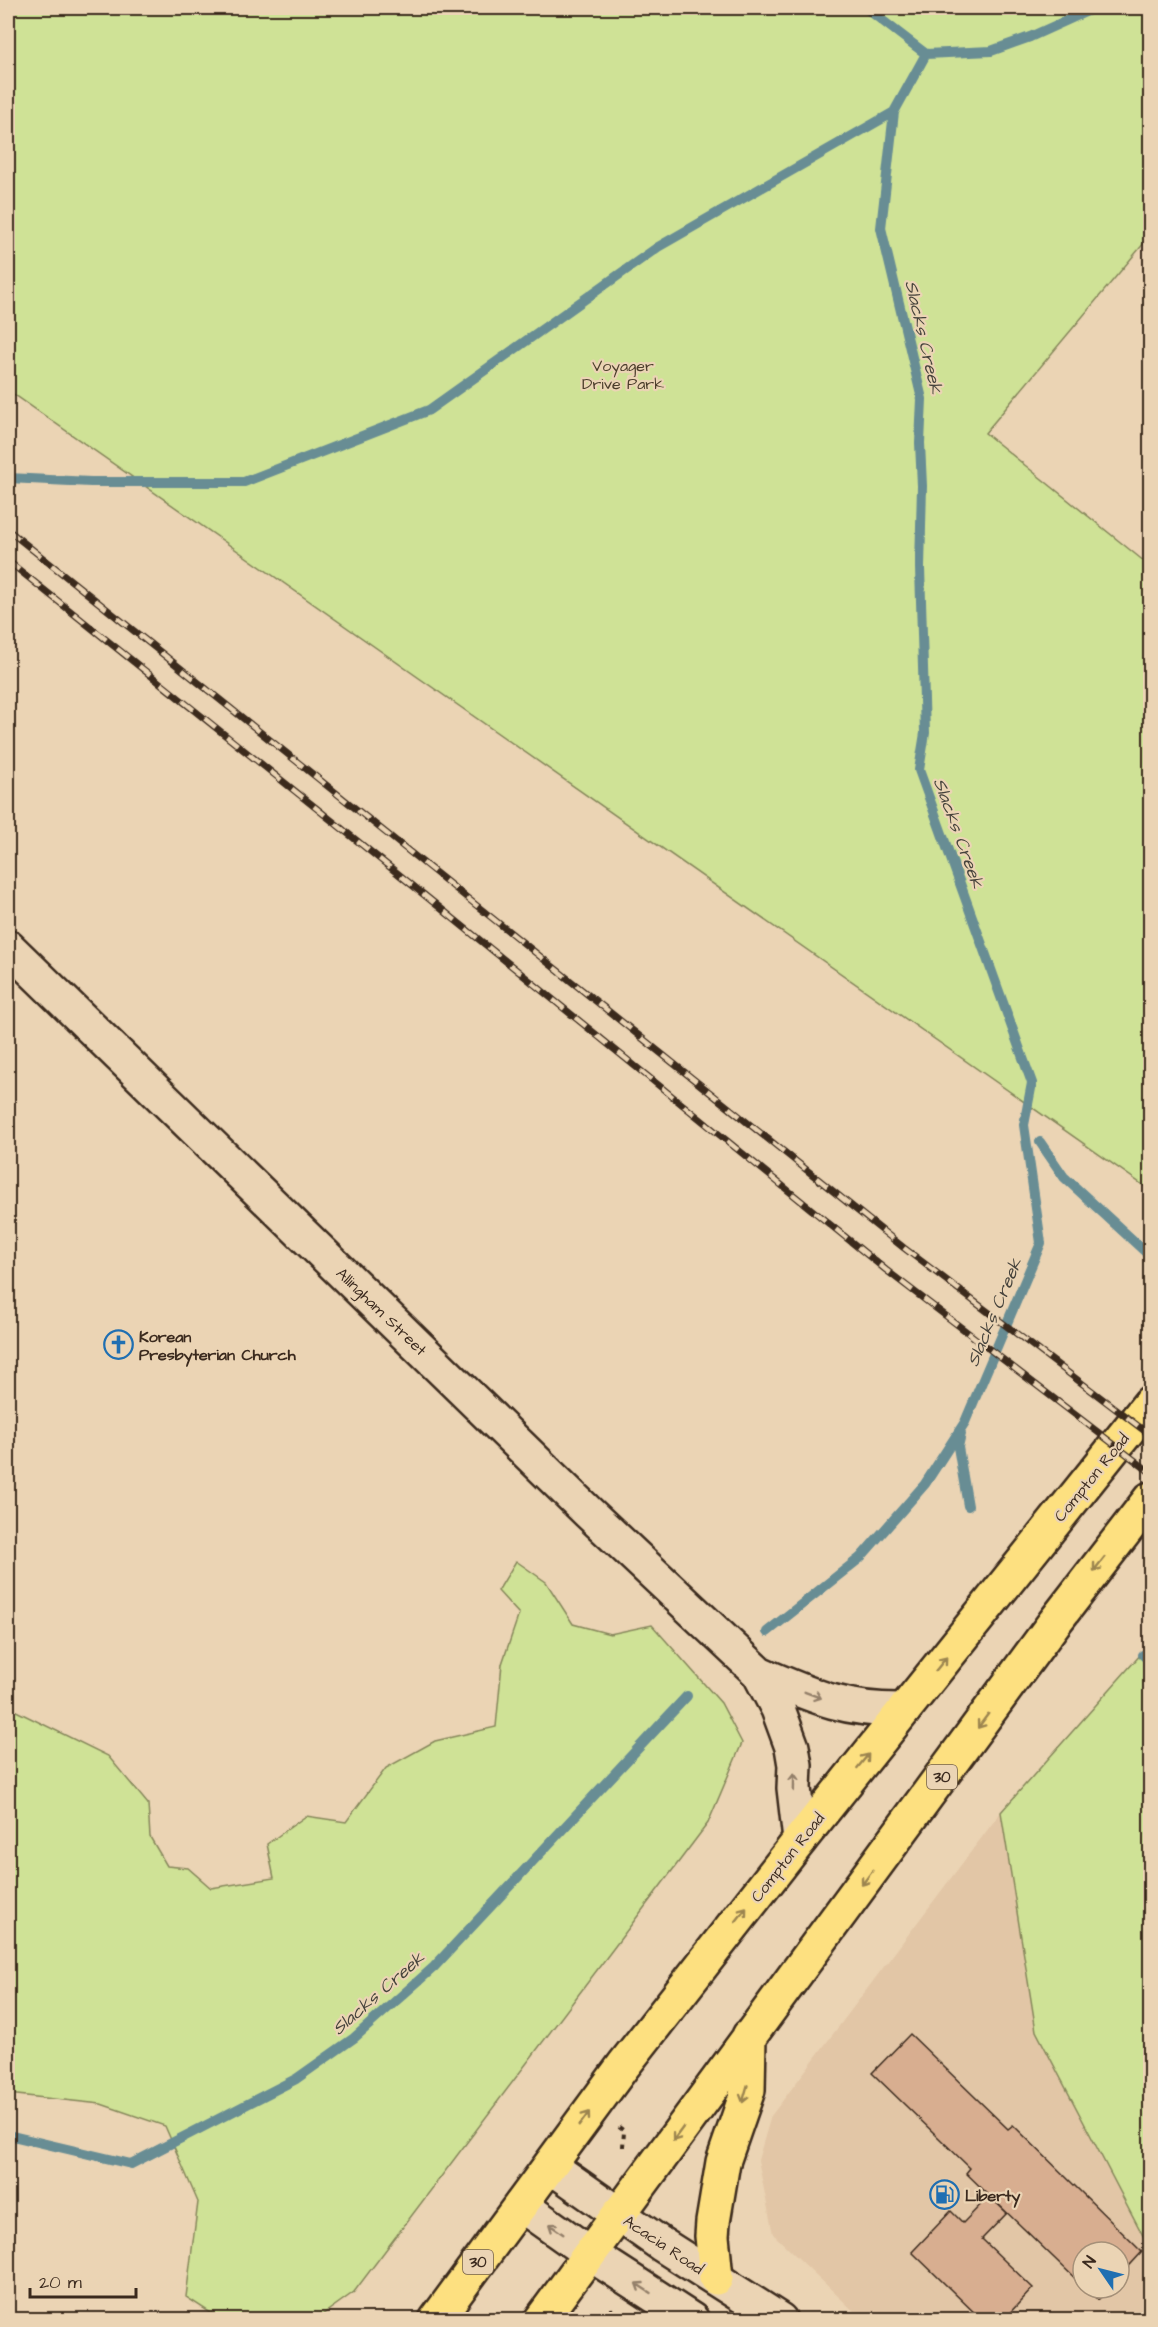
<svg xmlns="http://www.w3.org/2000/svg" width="1158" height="2327" font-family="'Architects Daughter',sans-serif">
<rect width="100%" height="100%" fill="#ebd4b4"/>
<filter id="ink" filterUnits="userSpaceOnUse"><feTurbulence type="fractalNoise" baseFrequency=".0167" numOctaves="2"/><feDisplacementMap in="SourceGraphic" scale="12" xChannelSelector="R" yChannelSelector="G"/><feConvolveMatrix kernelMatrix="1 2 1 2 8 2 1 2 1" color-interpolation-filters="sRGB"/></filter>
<g filter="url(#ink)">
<!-- built -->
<path fill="#e2c6a6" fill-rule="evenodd" d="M1001,1812L1036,2031L1150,2249V2319H862L773,2234L758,2160L771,2116ZM1083,2252H1119V2288H1083Z"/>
<!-- green -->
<path fill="#cfe296" stroke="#85865a" stroke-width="1.5" d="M8,8H1150V236L985,433L1150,566V1190L8,390Z
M516,1561L546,1582L573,1624L610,1634L652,1625L721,1703L742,1743L708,1823L354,2292L315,2320L220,2319L186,2297L198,2202L165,2126L101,2104L8,2094V1707L108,1756L148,1804L150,1837L167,1866L188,1868L211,1888L274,1878L267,1844L306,1816L346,1822L386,1768L435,1741L496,1727L502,1664L519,1614L498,1591Z
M1150,1644V2249L1036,2031L1001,1812Z"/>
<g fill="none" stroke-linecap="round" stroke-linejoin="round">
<!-- stream -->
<path stroke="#678d94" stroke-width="10" d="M866,8L926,54
M8,478L91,482H244L429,410L658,247L894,112
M1040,1142L1064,1177L1150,1256
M961,1434L958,1447L968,1506
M767,1632L860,1558L925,1484L965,1422L1041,1243L1024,1125L1032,1083L919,770L925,733L920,568L922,486L920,443L922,399L881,228L894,112L926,54L991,51L1030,37L1094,8
M1143,1655L1150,1661
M8,2135L131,2164L296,2079L354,2038L434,1967L687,1696"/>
</g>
<!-- building -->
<path fill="#d8ae90" stroke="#3b2a1e" stroke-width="1.5" d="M910,2034L1008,2129L1013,2125L1142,2252L1119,2277V2252H1083V2286L966,2173L970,2168L872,2073Z
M989,2196L1007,2213L982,2239L1033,2288L1003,2320H982L912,2252L951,2211L963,2223Z
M1085,2288H1109L1098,2300Z"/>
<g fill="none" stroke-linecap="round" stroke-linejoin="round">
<defs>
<path id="minor" d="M8,947L588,1512L759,1673L778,1709L792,1747L795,1765L794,1788L800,1840
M759,1673C813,1696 844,1711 904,1710
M550,2166L661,2244L780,2320
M521,2205L590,2254L692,2320"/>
<path id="major" d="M716,2278L712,2236L713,2222L723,2162L748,2090L749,2036
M436,2320L623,2066L800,1840L1150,1403
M541,2320L1054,1623L1150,1499"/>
</defs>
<!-- minor casing -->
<use href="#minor" stroke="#3b2a1e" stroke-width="38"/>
<!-- major casing -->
<use href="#major" stroke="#3b2a1e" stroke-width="38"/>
<!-- path -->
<path stroke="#3b2a1e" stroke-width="4" stroke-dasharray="4.5 4.5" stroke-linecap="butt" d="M619,2127L624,2131L623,2147
M611,2308L613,2320"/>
<!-- minor -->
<use href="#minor" stroke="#ebd4b4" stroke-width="33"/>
<!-- major -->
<use href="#major" stroke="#fde080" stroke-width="33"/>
<defs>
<path id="rail" d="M8,530L904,1248L1150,1435
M8,561L396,872L886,1270L1150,1472"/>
</defs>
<!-- rail casing -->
<use href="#rail" stroke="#3b2a1e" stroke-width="7"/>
<!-- rail -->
<use href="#rail" stroke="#ebd4b4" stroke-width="4.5" stroke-dasharray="14" stroke-linecap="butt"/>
</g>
<!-- one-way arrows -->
<defs><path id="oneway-shaft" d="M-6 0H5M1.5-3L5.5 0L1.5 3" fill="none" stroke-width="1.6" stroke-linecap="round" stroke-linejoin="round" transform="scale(1.5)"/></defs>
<g stroke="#9c854f">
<use href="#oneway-shaft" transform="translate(1099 1564) rotate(128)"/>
<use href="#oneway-shaft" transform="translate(941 1664) rotate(-51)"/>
<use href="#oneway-shaft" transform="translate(983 1721) rotate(126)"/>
<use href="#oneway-shaft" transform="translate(863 1761) rotate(-51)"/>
<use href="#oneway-shaft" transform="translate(867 1878) rotate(127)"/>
<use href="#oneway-shaft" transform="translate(741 1915) rotate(-52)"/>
<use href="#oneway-shaft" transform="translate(745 2094) rotate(106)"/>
<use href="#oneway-shaft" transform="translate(584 2119) rotate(-54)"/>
<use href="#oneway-shaft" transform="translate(678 2134) rotate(126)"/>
</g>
<g stroke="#937f69">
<use href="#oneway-shaft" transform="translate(813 1695) rotate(21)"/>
<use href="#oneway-shaft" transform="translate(794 1782) rotate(-89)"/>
<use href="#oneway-shaft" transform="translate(556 2229) rotate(-145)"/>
<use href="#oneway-shaft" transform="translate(643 2288) rotate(-147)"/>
</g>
</g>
<!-- icons -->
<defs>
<symbol id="church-ring" viewBox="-11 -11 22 22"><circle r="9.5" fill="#ebd4b4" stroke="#1f6fb2" stroke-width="1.5"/><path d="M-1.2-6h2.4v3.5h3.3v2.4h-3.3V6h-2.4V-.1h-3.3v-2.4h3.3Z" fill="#1f6fb2"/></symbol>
<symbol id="fuel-ring" viewBox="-11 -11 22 22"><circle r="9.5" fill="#ebd4b4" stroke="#1f6fb2" stroke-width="1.5"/><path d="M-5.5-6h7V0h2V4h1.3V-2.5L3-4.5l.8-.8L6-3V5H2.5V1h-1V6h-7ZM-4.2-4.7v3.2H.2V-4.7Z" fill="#1f6fb2"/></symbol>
</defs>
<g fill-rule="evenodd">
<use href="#church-ring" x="102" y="1328" width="33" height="33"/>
<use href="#fuel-ring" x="928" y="2178" width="33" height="33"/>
</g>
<g text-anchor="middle" stroke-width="4.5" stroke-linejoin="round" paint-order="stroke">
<!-- shield labels -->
<g fill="#ebd4b4" stroke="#705d4b" stroke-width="1.5">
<rect x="927" y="1765" width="30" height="24" rx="4.5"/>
<rect x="463" y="2250" width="30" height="24" rx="4.5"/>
</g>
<g font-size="15" font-weight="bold" fill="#3b2a1e">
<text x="942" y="1782">30</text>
<text x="478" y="2267">30</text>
</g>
<!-- park labels -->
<g font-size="16" fill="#4a3c2a" stroke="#ebd4b4">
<text x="623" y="371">Voyager<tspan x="623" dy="18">Drive Park</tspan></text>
</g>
<!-- street labels -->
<g font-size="16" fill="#3b2a1e" stroke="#ebd4b4">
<text transform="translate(382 1311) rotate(44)" y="6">Allingham Street</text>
<text transform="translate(1091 1477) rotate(-51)" y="6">Compton Road</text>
<text transform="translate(787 1857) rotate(-52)" y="6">Compton Road</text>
<text transform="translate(664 2244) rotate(34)" y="6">Acacia Road</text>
</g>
<!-- poi labels -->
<g font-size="16" font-weight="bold" fill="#3b2a1e" stroke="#ebd4b4" text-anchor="start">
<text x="139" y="1342">Korean<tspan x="139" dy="18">Presbyterian Church</tspan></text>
<text x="965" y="2201">Liberty</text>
</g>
<!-- water labels -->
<g font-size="18" font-style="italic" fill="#46433c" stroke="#ebd4b4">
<text transform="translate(924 337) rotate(77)" y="6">Slacks Creek</text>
<text transform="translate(959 833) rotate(70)" y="6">Slacks Creek</text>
<text transform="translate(994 1312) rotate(-67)" y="6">Slacks Creek</text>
<text transform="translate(378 1993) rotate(-41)" y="6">Slacks Creek</text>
</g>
</g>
<!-- margin -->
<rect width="1158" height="2327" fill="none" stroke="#ebd4b4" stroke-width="30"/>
<rect x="15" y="15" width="1128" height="2297" fill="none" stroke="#3b2a1e" stroke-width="2" filter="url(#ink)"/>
<!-- north arrow -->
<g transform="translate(1101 2270) rotate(305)"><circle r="28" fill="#ebd4b4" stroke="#a59078" stroke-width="1.5"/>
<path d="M0-4.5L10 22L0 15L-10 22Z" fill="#1f6fb2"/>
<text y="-9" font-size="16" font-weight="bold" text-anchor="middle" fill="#3b2a1e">N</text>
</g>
<!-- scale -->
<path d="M30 2288v9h106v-9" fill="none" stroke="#3b2a1e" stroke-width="3"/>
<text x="39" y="2288" font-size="18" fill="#3b2a1e" stroke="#ebd4b4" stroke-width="4.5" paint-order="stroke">20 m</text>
</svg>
